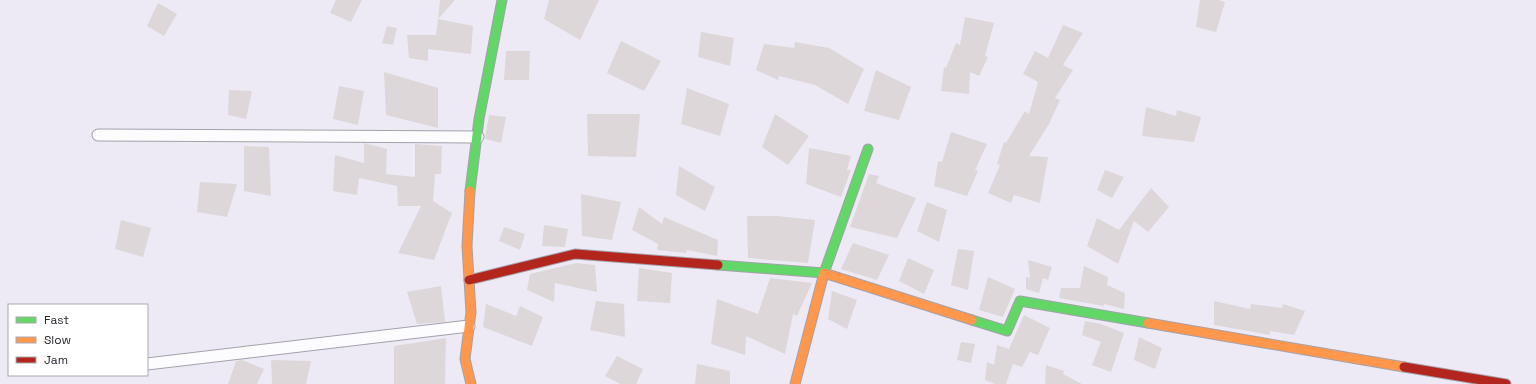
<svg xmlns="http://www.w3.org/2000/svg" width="1536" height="384" font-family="'Space Grotesk',sans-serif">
<rect width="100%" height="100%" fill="#edeaf6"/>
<!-- building -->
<path fill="#ddd7da" d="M336,0H362L351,22L330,13Z
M440,0H455L438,19Z
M549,0H599L580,40L544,19Z
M1200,0H1218L1225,2L1216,32L1196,27Z
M158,3L177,14L164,36L147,26Z
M965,17L994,23L985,56L988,57L979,76L970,72L969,94L941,91L944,67L946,68L956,43L960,45Z
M438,19L473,26L471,54L428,49V61L409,58L407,35H436Z
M1063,25L1083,33L1063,65L1073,70L1055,98L1060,100L1049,124L1029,156L1048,157L1040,203L1014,195L1011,203L988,193L1000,165L997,164L1004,142L1006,143L1025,111L1029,114L1038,82L1023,74L1035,51L1048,58Z
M387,26L397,28L393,45L382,43Z
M701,32L734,38L730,66L698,57Z
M621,41L661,61L644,91L607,73Z
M795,42L829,48L864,69L848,104L815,85L779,76L778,80L756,70L764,44L794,48Z
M506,51H530L529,80H504Z
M876,70L911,87L899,120L864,111Z
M384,72L438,88V128L386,115Z
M339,86L364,91L358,125L333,119Z
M687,88L729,104L720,136L681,124Z
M229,90L252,91L246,119L228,115Z
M1146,107L1176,116L1177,110L1201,117L1194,142L1142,136Z
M587,114H640L636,157L588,156Z
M775,114L809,136L788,165L762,147Z
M489,115L506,117L501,143L485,139Z
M951,132L987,144L975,170L978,171L967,196L934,186L938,161L942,162Z
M364,143L387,149L386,174L415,177V144L442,146L441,174H435L433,201L452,213L434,260L398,253L421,206H398L397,186L359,178L357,195L333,191L335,155L364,163Z
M244,146L269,147L271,196L244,191Z
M809,148L851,156L847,170H851L841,197L806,184Z
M679,166L715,187L705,211L676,195Z
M1105,170L1124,177L1112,198L1097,190Z
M869,174L879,176L876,183L916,198L897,238L850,227Z
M200,182L237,184L227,217L197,212Z
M1151,188L1169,207L1148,232L1134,221L1118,264L1087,246L1097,218L1119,230Z
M581,194L621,202L612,240L582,236Z
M927,202L947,210L939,242L917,231Z
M639,207L662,224L664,217L718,240L717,256L687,250L686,253L657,250L658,244L632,230Z
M747,216H777L815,220L808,263L748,258Z
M121,220L151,228L143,257L115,249Z
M544,225L568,229L565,247L542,246Z
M504,227L525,234L520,250L499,241Z
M853,243L889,255L877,280L841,269Z
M958,249L974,251L968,290L951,285Z
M908,258L934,270L924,294L899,281Z
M1028,260L1052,267L1048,280L1043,278L1039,293L1026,289V277L1030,278Z
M576,263L595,265L597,292L555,283L554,302L527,290L530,274Z
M1084,266L1108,277L1107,285L1125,293L1124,309L1104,304V306L1059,298L1061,288H1080Z
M639,268L672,273L670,303L637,301Z
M988,277L1015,289L1003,317L979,310Z
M770,278L812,283L797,316L793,314L785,354L746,336L745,355L711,344L717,299L758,314Z
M441,286L445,322L417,324L407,292Z
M832,291L857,300L847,329L828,319Z
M596,301L624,304L625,337L590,330Z
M1214,301L1250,309L1251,304L1282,308L1283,304L1305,311L1294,335L1270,331V335L1214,325Z
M486,304L516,316L520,306L543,317L532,346L483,327Z
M1024,315L1050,328L1038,355L1030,352L1022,367L1013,364L1006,384H995L985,380L987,362L994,365L997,345L1009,349Z
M1085,321L1101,324L1124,333L1111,372L1092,365L1101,342L1082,335Z
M1139,337L1162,348L1155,369L1134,360Z
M446,338L445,384H394V346Z
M961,342L975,344L971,363L957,360Z
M617,356L643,369L636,384H620L605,376Z
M242,360L264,369L257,384H228L236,361Z
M271,360L311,361L306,384H272Z
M697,364L730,371V384H695Z
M1046,365L1064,371L1063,374L1082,384H1045Z"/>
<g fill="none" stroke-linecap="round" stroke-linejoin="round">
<defs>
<path id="street" d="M98,135L478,137
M147,364L469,326"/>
<path id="fast" d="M470,191L479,119L502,0
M718,265L824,273L868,149
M972,320L1007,331L1020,301L1148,323"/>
<path id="slow" d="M470,191L467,246L471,312L465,359L471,384
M1148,323L1404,367
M795,384L824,273L972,320"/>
<path id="jam" d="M469,280L575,254L718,265
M1404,367L1506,384"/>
</defs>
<!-- street casing -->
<use href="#street" stroke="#a3a1ab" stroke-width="13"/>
<!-- fast casing -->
<use href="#fast" stroke="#a3a1ab" stroke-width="11"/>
<!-- slow casing -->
<use href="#slow" stroke="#a3a1ab" stroke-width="11"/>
<!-- jam casing -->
<use href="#jam" stroke="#a3a1ab" stroke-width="11"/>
<!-- street -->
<use href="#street" stroke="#fcfcfe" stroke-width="11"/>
<!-- fast -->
<use href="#fast" stroke="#63d668" stroke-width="9"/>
<!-- slow -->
<use href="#slow" stroke="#ff974d" stroke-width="9"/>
<!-- jam -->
<use href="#jam" stroke="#b3261e" stroke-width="9"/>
</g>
<!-- legend -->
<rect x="8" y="304" width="140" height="72" fill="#ffffff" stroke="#a9a8ab"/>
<rect x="16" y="317" width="20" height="6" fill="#63d668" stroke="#a9a8ab"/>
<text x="44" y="324" font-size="12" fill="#27252e">Fast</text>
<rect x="16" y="337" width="20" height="6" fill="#ff974d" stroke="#a9a8ab"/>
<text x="44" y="344" font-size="12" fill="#27252e">Slow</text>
<rect x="16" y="357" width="20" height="6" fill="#b3261e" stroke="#a9a8ab"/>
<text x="44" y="364" font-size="12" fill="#27252e">Jam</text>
</svg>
